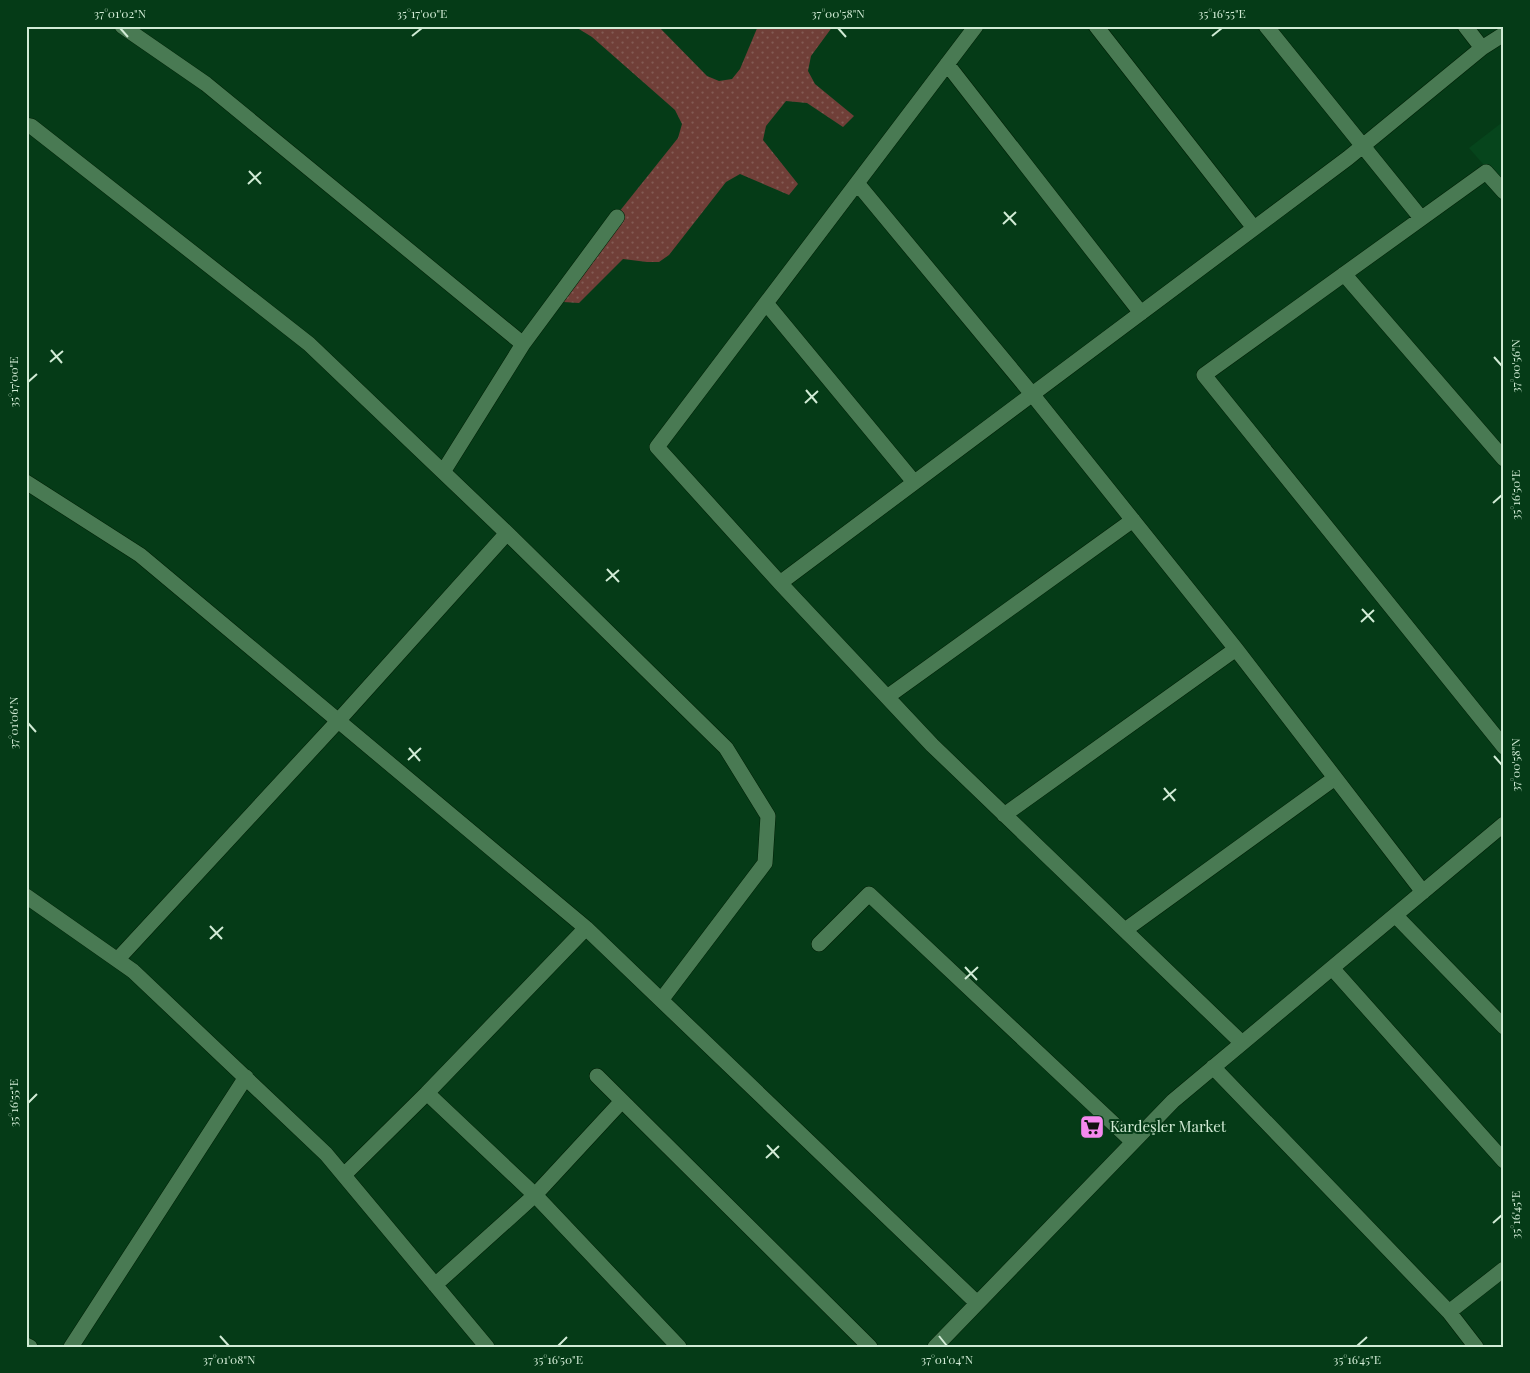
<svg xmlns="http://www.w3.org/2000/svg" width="1530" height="1373" font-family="'Playfair Display',serif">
<defs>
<pattern id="grass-dots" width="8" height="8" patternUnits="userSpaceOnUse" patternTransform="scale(1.25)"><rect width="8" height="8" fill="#703f38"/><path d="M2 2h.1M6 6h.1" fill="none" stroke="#835b54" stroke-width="1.8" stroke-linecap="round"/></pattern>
</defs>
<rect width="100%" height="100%" fill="#053b17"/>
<!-- built -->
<path fill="#06451c" d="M1504,121V188L1469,148Z"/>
<!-- grass -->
<path fill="url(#grass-dots)" d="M574,26H658L707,76L719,81L732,79L740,69L758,26H833L811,56L808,71L815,84L854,116L843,127L807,103L786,101L766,126L763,140L798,184L789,195L740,174L726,182L669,255L659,262H647L623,259L579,303L548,301L678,138L682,124L675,110L592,37Z"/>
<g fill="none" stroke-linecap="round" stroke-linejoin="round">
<defs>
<path id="minor" d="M122,26L206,84L523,344
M976,26L657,447L780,583L932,745L1242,1043
M1096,26L1254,228
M1266,26L1421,218
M1465,26L1482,48
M947,64L1141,313
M26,125L31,126L309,344L507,533L726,748L768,816L765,863L662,999
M857,183L1032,394L1236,649L1423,892
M1504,192L1486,172L1204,375L1504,747
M1344,274L1504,459
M766,303L914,482
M443,472L523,344L617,217
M26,482L140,555L586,928L977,1303
M780,583L1348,158L1482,48L1504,34
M887,697L1133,520
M1004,815L1236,649
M26,896L133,971L326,1154L487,1347
M1395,915L1504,1027
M1125,930L1335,778
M819,944L869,894L1133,1142
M117,960L338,721L507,533
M1332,968L1504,1161
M1213,1067L1449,1312L1476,1347
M597,1076L870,1347
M427,1093L535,1195L679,1347
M344,1175L427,1093L586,928
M435,1285L535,1195L622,1101
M1449,1312L1504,1269
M26,1345L30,1347
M71,1347L246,1077
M935,1347L1173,1101L1504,824"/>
</defs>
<!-- minor casing -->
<use href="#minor" stroke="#002006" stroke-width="16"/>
<!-- minor -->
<use href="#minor" stroke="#497a53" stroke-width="15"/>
</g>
<!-- ticks -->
<path fill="none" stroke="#d1ebd5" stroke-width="2" d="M120,28L128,37M838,28L846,37M412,36L422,28M1212,36L1222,28M249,171L261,184M248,184L261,172M1004,212L1016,225M1003,224L1016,212M51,350L62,363M1494,357L1502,366M50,362L63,351M28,382L37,374M806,390L817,403M805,403L818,391M1493,503L1502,495M607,569L619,582M606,581L619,570M1362,609L1374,622M1361,622L1374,610M28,723L36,732M409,748L420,761M1494,756L1502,765M408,760L421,748M1164,788L1175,801M1163,800L1176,789M210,926L222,939M210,939L223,927M965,967L977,980M965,979L978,967M28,1103L37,1094M767,1145L779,1158M766,1158L779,1146M1493,1223L1502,1215M220,1336L229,1346M939,1336L947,1346M558,1346L567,1337M1357,1346L1367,1337"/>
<!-- icons -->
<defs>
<symbol id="supermarket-square" viewBox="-11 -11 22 22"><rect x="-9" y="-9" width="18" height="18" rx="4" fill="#f589ef" stroke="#053b17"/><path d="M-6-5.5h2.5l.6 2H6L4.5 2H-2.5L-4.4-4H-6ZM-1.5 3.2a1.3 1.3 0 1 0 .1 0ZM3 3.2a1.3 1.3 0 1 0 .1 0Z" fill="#111"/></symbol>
</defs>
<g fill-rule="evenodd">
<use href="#supermarket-square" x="1078" y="1113" width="28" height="28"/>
</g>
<g text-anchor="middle" stroke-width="4" stroke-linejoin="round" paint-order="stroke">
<!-- poi labels -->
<g font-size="15" fill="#d1ebd5" stroke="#053b17" text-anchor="start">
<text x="1110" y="1132">Kardeşler Market</text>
</g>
</g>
<!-- border -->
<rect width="1530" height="1373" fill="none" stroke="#053b17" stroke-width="55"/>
<rect x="28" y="28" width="1474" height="1318" fill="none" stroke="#d1ebd5" stroke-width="2"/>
<g font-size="12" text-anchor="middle" fill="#d1ebd5">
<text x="120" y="18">37°01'02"N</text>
<text x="422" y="18">35°17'00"E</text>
<text x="838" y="18">37°00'58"N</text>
<text x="1222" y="18">35°16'55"E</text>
<text transform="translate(1516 366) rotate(-90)" y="4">37°00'56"N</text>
<text transform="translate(14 382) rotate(-90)" y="4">35°17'00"E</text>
<text transform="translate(1516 495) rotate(-90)" y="4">35°16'50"E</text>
<text transform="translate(14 723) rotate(-90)" y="4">37°01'06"N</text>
<text transform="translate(1516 765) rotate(-90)" y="4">37°00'58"N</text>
<text transform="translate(14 1103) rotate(-90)" y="4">35°16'55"E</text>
<text transform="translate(1516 1215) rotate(-90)" y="4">35°16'45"E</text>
<text x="229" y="1364">37°01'08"N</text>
<text x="558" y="1364">35°16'50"E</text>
<text x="947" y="1364">37°01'04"N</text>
<text x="1357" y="1364">35°16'45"E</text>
</g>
</svg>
